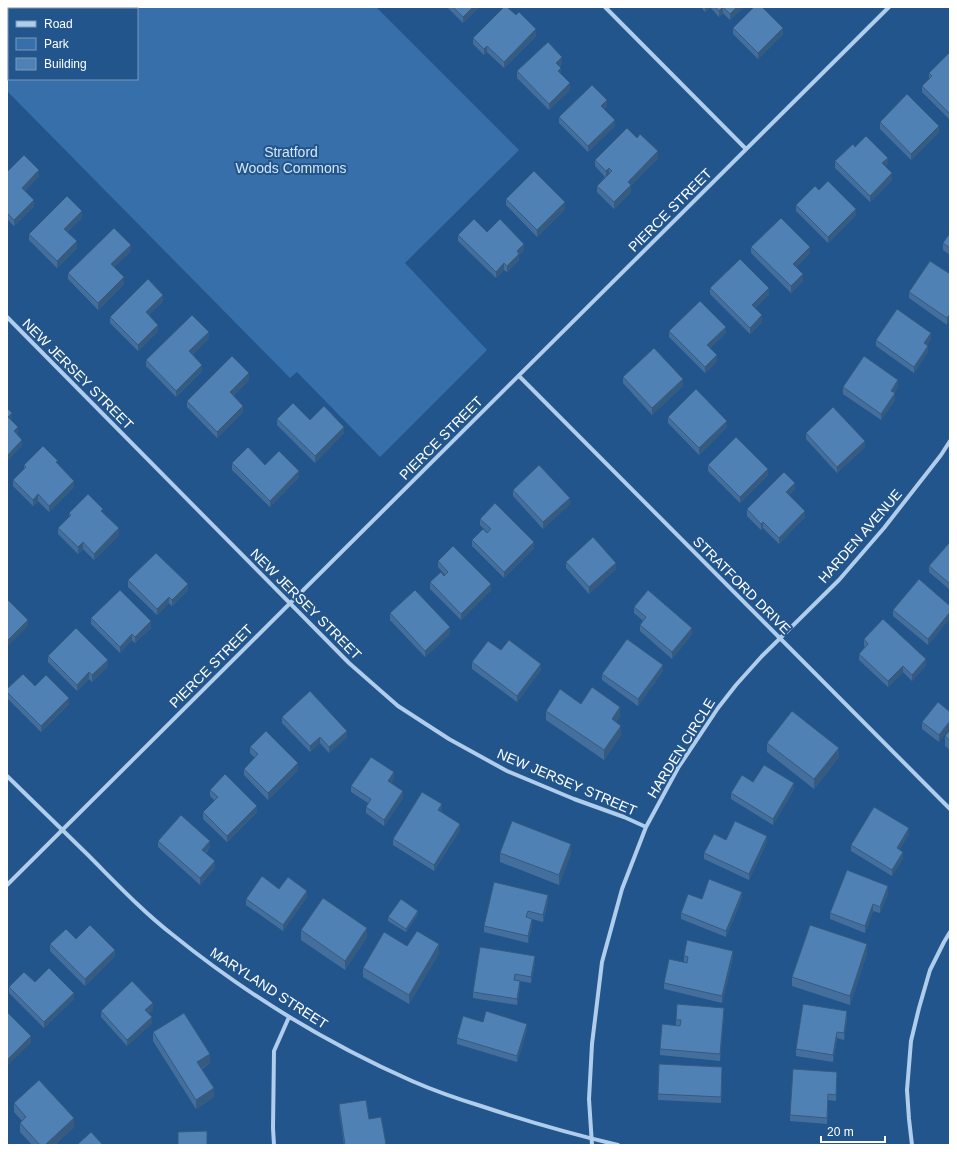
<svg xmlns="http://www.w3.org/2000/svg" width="957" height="1152" font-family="Helvetica,sans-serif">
<rect width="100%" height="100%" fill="#22558c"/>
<!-- green -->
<path fill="#366fa9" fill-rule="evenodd" d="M7,7H376L519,150L405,263L487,350L380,457L297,372L290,378L7,91ZM9,9H137V79H9Z"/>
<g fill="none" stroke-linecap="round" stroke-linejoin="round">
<!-- street -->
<path stroke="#b0cdeb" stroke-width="4" d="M605,7L746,149
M7,317L349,663L398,706L449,739L507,771L574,799L624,817L646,827
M519,376L950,809
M7,776C34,802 61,829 88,855C115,882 142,911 173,935C246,994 326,1043 412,1081C435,1091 458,1099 481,1106C526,1121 572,1134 618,1145
M7,885L889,7
M274,1145L273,1128L274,1051L289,1017
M592,1145L589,1099L592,1044L602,962L622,889L646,827L678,768L718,708L736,685L762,656L839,580L884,528L941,455L950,441
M912,1145L909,1119L907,1090L911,1041L919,1008L930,970L944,942L950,932"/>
</g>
<!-- wall -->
<path fill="#446f9c" d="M447,7H479L463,23Z
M701,7H744L730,20L723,13L719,17L710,7L705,12Z
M733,28L783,34L758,59L733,34Z
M536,36L504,68L487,52L484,55L473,44V38Z
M950,53V120L922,92V86L929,79V73Z
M562,63L560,66L561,74L570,90L549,110L517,78V71Z
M607,106L604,109L615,126L588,152L559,123V117Z
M880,122L939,132L911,160L880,129Z
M637,138L658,158L631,185V192L614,209L597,192V186L605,177L595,166V160Z
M855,147L888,164L885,166L892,180L870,202L835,168V161Z
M7,172L39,176L25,191L34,206L14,226L7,219Z
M819,190L856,215L828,243L796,211V205Z
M506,199L565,209L537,237L506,205Z
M82,218L67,232L77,248L57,268L29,240V234Z
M487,232L524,250L519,255V260L507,272L504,270L496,278L458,241V235Z
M950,233V255L943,250V243Z
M751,247L810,253L796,267L803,281L791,293L751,253Z
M131,251L114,267L124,284L98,310L68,279V273Z
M950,274L947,325L909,298V292Z
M710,288L769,294L755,308L762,322L750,334L710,294Z
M163,301L149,315L158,331L138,351L110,323V317Z
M669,331L726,333L710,348L717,361L705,373L669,337Z
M209,338L193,354L202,371L176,397L146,366V360Z
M931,339L927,345L928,352L914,373L876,346V340Z
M623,377L683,386L652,415L623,383Z
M249,380L233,396L243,412L217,438L187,407V401Z
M898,386L894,393L895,400L881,420L843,394V387Z
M668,417L727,427L699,455L668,423Z
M277,419L344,433L315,463L277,425Z
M806,433L865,447L837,473L806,439Z
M232,463L265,465L299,477L270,507L232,470Z
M58,464L74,487L49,512L38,501L33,506L13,486V480L24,469V465Z
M708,465L768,475L740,503L708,471Z
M795,489L789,495L805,517L779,544L763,528L761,530L747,516V509Z
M513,490L570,504L543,529L513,496Z
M103,512L119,535L94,560L83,549L78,554L58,534V528L69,517V513Z
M480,519L534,548L504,578L472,546V540L487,532L480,525Z
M950,542V590L929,572V566Z
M438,561L491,590L461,620L430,589V582L445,575L438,567Z
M566,562L616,569L589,594L566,568Z
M128,580L188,590L172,606L169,603L157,615L128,587Z
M950,606V618L928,645L893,616V610Z
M634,607L692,634L672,659L640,631V625L643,621L634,613Z
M390,613L450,634L425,657L390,620Z
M91,618L151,628L135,643L132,640L120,653L91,624Z
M864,639L926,665L912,681L903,672L888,687L859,660V654L865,647L864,646Z
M501,650L541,670L517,702L472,669V662Z
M48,656L108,666L92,682L89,679L77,691L48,662Z
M663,671L638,706L602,680V674Z
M35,686L69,704L41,732L7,698V689Z
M581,704L620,716L616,722L621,735L604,760L546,720V711Z
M950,712L939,742L922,729V722Z
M282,717L347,737L329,753L320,743L310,752L282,723Z
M950,730V750L945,746V736Z
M767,743L839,757L814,789L767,752Z
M250,747L298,770L268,800L244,775V769L255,758L250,753Z
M394,779L391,783L403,798L384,826L366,813V807L368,803L351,792V786Z
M753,782L794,789L773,825L731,799V793Z
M210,790L257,812L227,842L203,819V812L215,801L210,796Z
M442,810L441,812L460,830L434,871L393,845V839Z
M909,834L899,850L903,858L892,876L851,851V845Z
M726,840L767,842L749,880L704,859V853Z
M158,841L210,847L206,853L215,868L200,885L158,847Z
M500,853H571L559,885L500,862Z
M888,893L880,913L873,911L865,933L830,919V913Z
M307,897L283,931L246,905V899Z
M742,898L726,937L681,919V913L702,899Z
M548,901L543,922L528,918L532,925L528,943L484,932V926Z
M418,914L406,932L388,921V917Z
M301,930L367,937L345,970L301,940Z
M76,939L115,956L85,986L50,951V944Z
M407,946L439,953L409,1004L363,977V968Z
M867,953L850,1005L792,986V977Z
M684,956L733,957L722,1003L664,989V983L684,962Z
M535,962L531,983L520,981V987L517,1005L473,998V992Z
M35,982L74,999L44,1028L9,993V987Z
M153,1010L148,1014L152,1023L127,1046L101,1017V1011Z
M724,1014L720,1061L660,1055V1049L676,1026V1020Z
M847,1018L844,1040L837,1038L833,1062L796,1056V1049Z
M483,1022L527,1030L517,1062L457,1044V1038Z
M153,1032L210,1063L202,1069L214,1097L196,1109L153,1041Z
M659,1064L722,1067L721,1103L658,1100Z
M837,1079L836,1101L828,1100L827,1124L790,1121V1115Z
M14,1103L74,1127L55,1145H32L20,1132V1123L22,1121L14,1112Z
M339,1104L369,1119L386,1144V1145H344L339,1110Z"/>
<!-- shaded-wall -->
<path fill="#375a7f" d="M473,7H479L463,23V17Z
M705,7H710L705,12Z
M723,7V13L719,17V11Z
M737,7H744L730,20V14Z
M783,28V34L758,59V53Z
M536,29V36L504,68V62Z
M487,46V52L484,55V49Z
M562,57V63L556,69V63Z
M561,68V74L558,71Z
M570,83V90L549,110V104Z
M607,100V106L601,112V106Z
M615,120V126L588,152V146Z
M939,126V132L911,160V154Z
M658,151V158L628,188V182Z
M888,158V164L882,170V163Z
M609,168V174L606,177V171Z
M39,170V176L22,194V188Z
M892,173V180L870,202V196Z
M631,185V192L614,209V202Z
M34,200V206L14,226V220Z
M565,202V209L537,237V230Z
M856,209V215L828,243V237Z
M82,211V218L64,235V229Z
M77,241V248L57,268V261Z
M524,244V250L519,255V260L507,272V266L517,251Z
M131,245V251L111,270V264Z
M810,247V253L793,270V264Z
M504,263V270L496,278V272Z
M803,274V281L791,293V286Z
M124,277V284L98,310V303Z
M769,288V294L752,311V305Z
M163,295V301L146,319V312Z
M950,314V320L947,325V318Z
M762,315V322L750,334V328Z
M158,325V331L138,351V345Z
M726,327V333L707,351V345Z
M209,332V338L189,358V351Z
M931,333V339L924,349V343Z
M928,346V352L914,373V367Z
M717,355V361L705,373V367Z
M202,365V371L176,397V391Z
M249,373V380L230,399V392Z
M683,379V386L652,415V408Z
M898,380V386L891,397V391Z
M895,393V400L881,420V414Z
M243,406V412L217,438V432Z
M12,413V419L8,424V417Z
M727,421V427L699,455V448Z
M18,427V434L14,438V431Z
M344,427V433L315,463V456Z
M22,440V446L7,462V456Z
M865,441V447L837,473V467Z
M768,469V475L740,503V497Z
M299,471V477L270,507V501Z
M74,481V487L49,512V506Z
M795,483V489L786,498V492Z
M38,494V501L33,506V500Z
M570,498V504L543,529V522Z
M805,511V517L779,544V538Z
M763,522V528L761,530V524Z
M119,528V535L94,560V554Z
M83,542V549L78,554V547Z
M534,542V548L504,578V572Z
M616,563V569L589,594V587Z
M188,584V590L172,606V600Z
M491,584V590L461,620V614Z
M169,597V603L157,615V609Z
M950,612V618L928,645V639Z
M28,620V626L7,647V641Z
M151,621V628L135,643V637Z
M450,627V634L425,657V651Z
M692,628V634L672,659V652Z
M132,634V640L120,653V647Z
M926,659V665L912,681V675Z
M108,660V666L92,682V675Z
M541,664V670L517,702V696Z
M663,665V671L638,706V699Z
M903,666V672L888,687V681Z
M89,672V679L77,691V685Z
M69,698V704L41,732V726Z
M620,707V716L612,728V719Z
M950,721V728L939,742V735Z
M621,726V735L604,760V750Z
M347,731V737L329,753V747Z
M320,737V743L310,752V746Z
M839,748V757L814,789V779Z
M298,763V770L268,800V793Z
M394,772V779L388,787V781Z
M794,783V789L773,825V819Z
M403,791V798L384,826V820Z
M442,804V810L438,816V810Z
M257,806V812L227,842V836Z
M460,824V830L434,871V865Z
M909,828V834L897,854V848Z
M767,836V842L749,880V874Z
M210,841V847L202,856V850Z
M571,844V853L559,885V875Z
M903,852V858L892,876V870Z
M215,861V868L200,885V878Z
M888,886V893L880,913V907Z
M307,891V897L283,931V925Z
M742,892V898L726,937V931Z
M548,895V901L543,922V915Z
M873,904V911L865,933V926Z
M418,911V914L406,932V929Z
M532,919V925L528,943V936Z
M367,928V937L345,970V961Z
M439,944V953L409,1004V995Z
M867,944V953L850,1005V996Z
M115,950V956L85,986V979Z
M733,951V957L722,1003V996Z
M535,956V962L531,983V977Z
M520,981V987L517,1005V999Z
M74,993V999L44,1028V1022Z
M153,1003V1010L145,1017V1010Z
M724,1008V1014L720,1061V1054Z
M847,1011V1018L844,1040V1033Z
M152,1017V1023L127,1046V1040Z
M527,1024V1030L517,1062V1056Z
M837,1032V1038L833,1062V1055Z
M31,1036V1043L7,1066V1060Z
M210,1054V1063L197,1071V1062Z
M214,1088V1097L196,1109V1100Z
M74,1118V1127L55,1145H45Z"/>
<!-- building -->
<path fill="#4f81b5" stroke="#375a7f" d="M453,7H473L463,17Z
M504,7H507L516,15L519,12L536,29L504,62L487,46L484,49L473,38Z
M715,7H723L719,11Z
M723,7H737L730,14Z
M754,7H762L783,28L758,53L733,28Z
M548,42L562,57L556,63L561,68L558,71L570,83L549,104L517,71Z
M949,53H950V114L922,86L932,76L929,73Z
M592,85L607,100L601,106L615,120L588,146L559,117Z
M907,94L939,126L911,154L880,122Z
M627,128L637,138L640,134L658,151L628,182L631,185L614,202L597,186L612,171L609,168L606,171L595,160Z
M866,136L888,158L882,163L892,173L870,196L835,161L853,144L855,147Z
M24,155L39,170L22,188L34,200L14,220L7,213V172Z
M534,171L565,202L537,230L506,199Z
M828,181L856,209L828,237L796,205L815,186L819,190Z
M67,196L82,211L64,229L77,241L57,261L29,234Z
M781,218L810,247L793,264L803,274L791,286L751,247Z
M474,219L487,232L500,219L524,244L517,251L519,254L507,266L504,263L496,272L458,235Z
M114,228L131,245L111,264L124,277L98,303L68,273Z
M950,233V248L943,243Z
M740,259L769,288L752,305L762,315L750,328L710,288Z
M930,261L950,274V314L947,318L909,292Z
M148,279L163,295L146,312L158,325L138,345L110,317Z
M700,301L726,327L707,345L717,355L705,367L669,331Z
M897,309L931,333L924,343L928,346L914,367L876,340Z
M192,315L209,332L189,351L202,365L176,391L146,360Z
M654,348L683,379L652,408L623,377Z
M232,356L249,373L230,392L243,406L217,432L187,401Z
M864,356L898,380L891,391L895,393L881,414L843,387Z
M696,389L727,421L699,448L668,417Z
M293,403L310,420L324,406L344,427L315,456L277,419Z
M833,407L865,441L837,467L806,433Z
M7,408L12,413L8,417L18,427L14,431L22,440L7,456Z
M736,437L768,469L740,497L708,465Z
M43,446L58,461L56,462L74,481L49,506L38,494L33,500L13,480L26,467L24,465Z
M248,447L265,465L279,451L299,471L270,501L232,463Z
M539,465L570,498L543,522L513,490Z
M784,472L795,483L786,492L805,511L779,538L763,522L761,524L747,509Z
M88,494L103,509L101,511L119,528L94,554L83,542L78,547L58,528L71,515L69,513Z
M495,503L534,542L504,572L472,540L483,529L487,533L491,529L480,519Z
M593,537L616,563L589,587L566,562Z
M950,542V584L929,566Z
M453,546L491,584L461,614L430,582L441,572L444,576L448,572L438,561Z
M156,553L188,584L172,600L169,597L157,609L128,580Z
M919,579L950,606V612L928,639L893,610Z
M120,590L151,621L135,637L132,634L120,647L91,618Z
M415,590L450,627L425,651L390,613Z
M648,590L692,628L672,652L640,625L646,617L634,607Z
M7,599L28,620L7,641Z
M883,619L926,659L912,675L903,666L888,681L859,654L868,644L864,639Z
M76,628L108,660L92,675L89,672L77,685L48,656Z
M627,639L663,665L638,699L602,674Z
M509,640L541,664L517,696L472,662L488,641L501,650Z
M23,674L35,686L46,675L69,698L41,726L7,692V689Z
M592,687L620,707L612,719L621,726L604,750L546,711L560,689L581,704Z
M310,691L347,731L329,747L320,737L310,746L282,717Z
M938,702L950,712V721L939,735L922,722Z
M792,711L839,748L814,779L767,743Z
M950,730V741L945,736Z
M266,731L298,763L268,793L244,769L258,754L250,747Z
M371,757L394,772L388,781L403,791L384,820L366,807L371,799L351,786Z
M764,765L794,783L773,819L731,793L742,775L753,782Z
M225,774L257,806L227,836L203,812L218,797L210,790Z
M422,792L442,804L438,810L460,824L434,865L393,839Z
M874,807L909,828L897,848L903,852L892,870L851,845Z
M181,815L210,841L202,850L215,861L200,878L158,841Z
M512,821L571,844L559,875L500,853Z
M735,821L767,836L749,874L704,853L714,834L726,840Z
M847,870L888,886L880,907L873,904L865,926L830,913Z
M262,876L279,889L288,877L307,891L283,925L246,899Z
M709,879L742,892L726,931L681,913L688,894L702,899Z
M494,882L548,895L543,915L528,911L526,917L532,919L528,936L484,926Z
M323,898L367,928L345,961L301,930Z
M401,899L418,911L406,929L388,917Z
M90,925L115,950L85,979L50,944L66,929L76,939Z
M810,925L867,944L850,996L792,977Z
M417,931L439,944L409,995L363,968L384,932L407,946Z
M687,940L733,951L722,996L664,983L669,959L687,963L688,957L684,956Z
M480,947L535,956L531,977L515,974L514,980L520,981L517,999L473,992Z
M49,968L74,993L44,1022L9,987L24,972L35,982Z
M132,981L153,1003L145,1010L152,1017L127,1040L101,1011Z
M677,1004L724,1008L720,1054L660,1049L662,1024L680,1026L681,1020H676Z
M803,1004L847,1011L844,1033L837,1032L833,1055L796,1049Z
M486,1011L527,1024L517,1056L457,1038L463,1016L483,1022Z
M7,1012L31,1036L7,1060Z
M184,1013L210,1054L197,1062L214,1088L196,1100L153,1032Z
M659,1064L722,1067L721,1097L658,1094Z
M793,1069L837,1072L836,1095L828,1094L827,1118L790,1115Z
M39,1080L74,1118L45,1145H40L20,1123L26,1117L14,1103Z
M366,1100L369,1119L381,1117L386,1144L380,1145H345L339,1104Z
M207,1131V1145H178V1132Z
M91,1132L103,1145H77Z"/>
<g text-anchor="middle" stroke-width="4" stroke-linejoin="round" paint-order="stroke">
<!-- park labels -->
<g font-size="14" fill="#d5e7f8" stroke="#22558c">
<text x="291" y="157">Stratford<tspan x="291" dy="16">Woods Commons</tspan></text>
</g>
<!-- street labels -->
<g font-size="14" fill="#fff" stroke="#22558c">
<text transform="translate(670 210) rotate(-45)" y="5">PIERCE STREET</text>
<text transform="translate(78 374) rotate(45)" y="5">NEW JERSEY STREET</text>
<text transform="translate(441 438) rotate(-45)" y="5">PIERCE STREET</text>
<text transform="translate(860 536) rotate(-49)" y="5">HARDEN AVENUE</text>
<text transform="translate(742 585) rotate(45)" y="5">STRATFORD DRIVE</text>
<text transform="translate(306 604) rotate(45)" y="5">NEW JERSEY STREET</text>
<text transform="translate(211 666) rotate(-45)" y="5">PIERCE STREET</text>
<text transform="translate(681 748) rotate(-58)" y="5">HARDEN CIRCLE</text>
<text transform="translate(567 782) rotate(23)" y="5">NEW JERSEY STREET</text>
<text transform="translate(269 988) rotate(33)" y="5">MARYLAND STREET</text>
</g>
</g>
<!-- border -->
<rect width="957" height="1152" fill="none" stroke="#ffffff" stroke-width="16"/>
<!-- legend -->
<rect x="8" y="8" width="130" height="72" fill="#22558c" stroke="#7a99ba"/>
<rect x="16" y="21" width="20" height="6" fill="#b0cdeb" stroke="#7a99ba"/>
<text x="44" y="28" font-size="12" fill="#ffffff">Road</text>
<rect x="16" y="38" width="20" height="12" fill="#366fa9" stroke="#7a99ba"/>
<text x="44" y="48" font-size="12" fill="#ffffff">Park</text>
<rect x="16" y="58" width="20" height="12" fill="#4f81b5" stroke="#7a99ba"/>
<text x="44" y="68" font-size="12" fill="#ffffff">Building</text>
<!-- scale -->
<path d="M821 1136v6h64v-6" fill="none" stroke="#ffffff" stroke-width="2"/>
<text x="827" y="1136" font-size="12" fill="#ffffff" stroke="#22558c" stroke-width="3" paint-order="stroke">20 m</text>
</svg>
